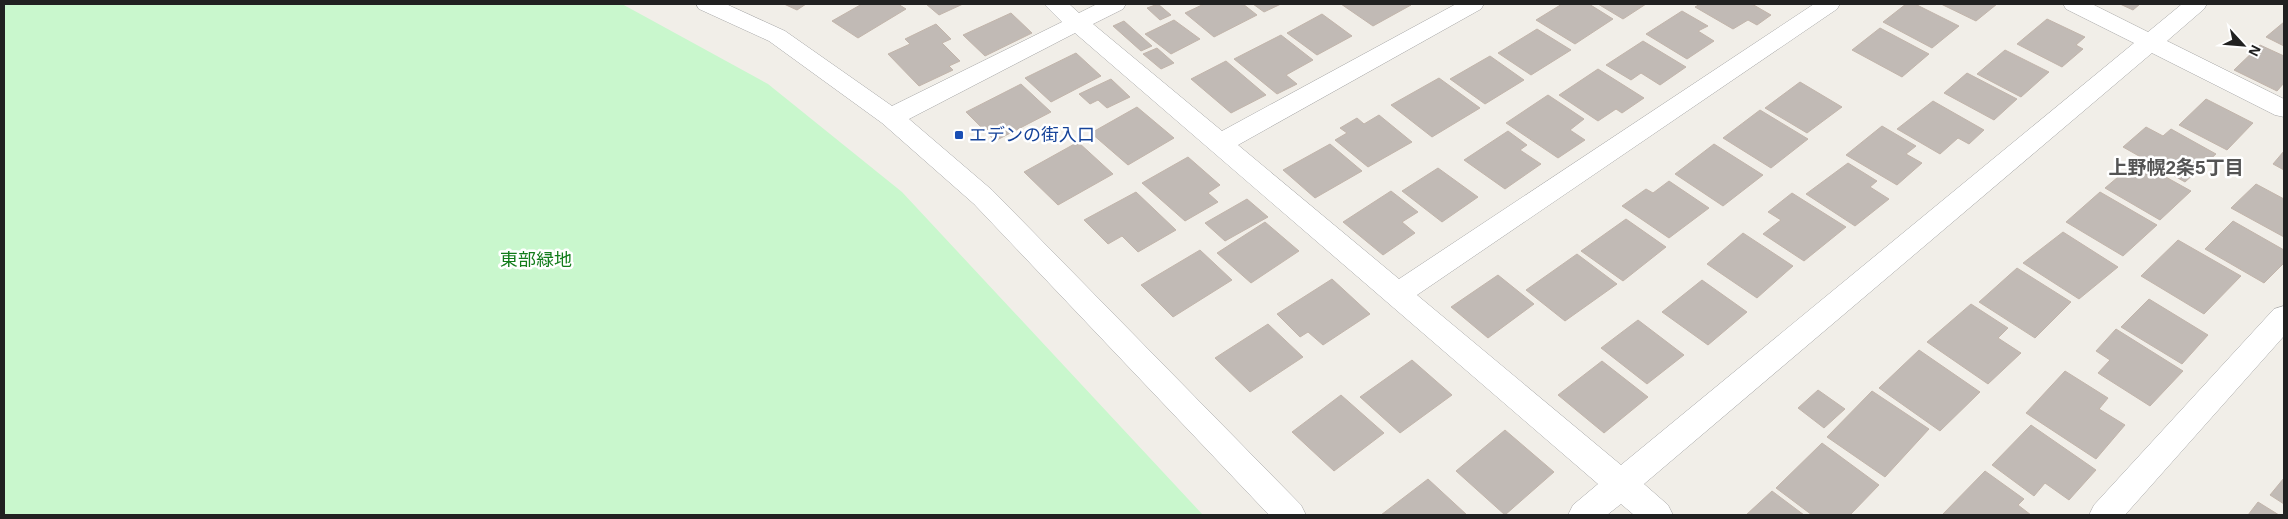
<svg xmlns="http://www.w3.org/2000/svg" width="2288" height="519" font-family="Arial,'Noto Sans JP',sans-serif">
<rect width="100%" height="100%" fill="#f1eee8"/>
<!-- park -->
<path fill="#c9f7cd" d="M4,4H622L768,84L902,192L1203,515H4Z"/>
<!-- building -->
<path fill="#c1bab5" stroke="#c2b5ab" d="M784,4H806L797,10Z
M862,4H898L906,9L858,38L832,21Z
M926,4H963L939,15Z
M1158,4L1171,15L1160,20L1147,8Z
M1204,4H1243L1257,15L1214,37L1185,13Z
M1253,4H1281L1264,12Z
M1341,4H1409L1411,5L1373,26Z
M1562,4H1589L1613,19L1575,44L1536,20Z
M1598,4H1646L1623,19Z
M1700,4H1752L1771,15L1757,25L1748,20L1733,29L1695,7Z
M1906,4H1915L1959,26L1932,48L1883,22Z
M1941,4H1997L1976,21Z
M2120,4H2140L2133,10Z
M1682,11L1708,26L1698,31L1714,41L1687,59L1646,34Z
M1011,13L1032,33L985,56L963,35Z
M1322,14L1352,36L1317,55L1287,33Z
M2047,19L2085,37L2076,45L2083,49L2062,67L2017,44Z
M1174,20L1200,39L1171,54L1145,34Z
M1124,21L1152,46L1141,51L1113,26Z
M2284,22V46L2266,37Z
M936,24L951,39L942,43L960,61L949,66L953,70L919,86L888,54L910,44L905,39Z
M1880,28L1929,54L1902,77L1852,50Z
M1537,29L1571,50L1531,75L1498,53Z
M1281,35L1313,60L1286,75L1297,84L1277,94L1234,59Z
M1643,41L1686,67L1660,85L1641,73L1631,80L1606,65Z
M2260,45L2284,56V83L2277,91L2234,70Z
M1157,48L1174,63L1161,69L1143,54Z
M2005,50L2049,72L2021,97L1977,74Z
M1076,53L1101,76L1051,102L1025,78Z
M1490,56L1524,80L1485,104L1450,79Z
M1226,61L1266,95L1231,113L1191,79Z
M1598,69L1644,98L1622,113L1616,109L1598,121L1559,95Z
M1967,73L2017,99L1994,120L1944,93Z
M1439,78L1480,108L1432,137L1391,105Z
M1111,79L1130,97L1107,108L1098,100L1090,104L1079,94Z
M1800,82L1842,107L1807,133L1765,108Z
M1021,84L1051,112L995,141L966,112Z
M1548,95L1584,119L1570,130L1585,140L1558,158L1506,123Z
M2206,99L2253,123L2227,150L2179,125Z
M1933,101L1984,130L1969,144L1958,138L1940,154L1897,129Z
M1137,107L1174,138L1128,165L1091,133Z
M1760,110L1808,139L1771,168L1723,138Z
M1379,115L1412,142L1368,167L1335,140L1347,133L1340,128L1357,118L1364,124Z
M1882,126L1916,146L1906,154L1922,163L1897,185L1846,155Z
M2146,127L2163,136L2171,129L2216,154L2185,182L2123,147Z
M1508,131L1527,145L1520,150L1541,164L1505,189L1464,160Z
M1078,142L1113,174L1058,205L1024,172Z
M1330,144L1362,171L1315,198L1283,170Z
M1714,144L1763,175L1723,206L1675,174Z
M2284,151V170L2273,164Z
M1188,157L1220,185L1208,193L1218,202L1185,221L1142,183Z
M2137,161L2191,191L2160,220L2105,188Z
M1848,163L1877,181L1870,187L1889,199L1855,226L1806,194Z
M1438,168L1478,197L1442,222L1402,191Z
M1669,181L1709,208L1669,238L1622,206L1646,189L1653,193Z
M2256,184L2284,199V237L2231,208Z
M1391,191L1418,212L1402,222L1415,233L1383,255L1343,222Z
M1136,192L1176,230L1138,252L1122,236L1108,244L1084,220Z
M2100,192L2157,225L2123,256L2066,222Z
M1792,193L1846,227L1804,261L1763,234L1781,220L1768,212Z
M1247,199L1268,217L1225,241L1205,223Z
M1626,219L1666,247L1623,281L1581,251Z
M2233,221L2284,250V263L2264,283L2205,249Z
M1265,222L1299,251L1251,283L1217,253Z
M2063,232L2118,267L2079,299L2023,263Z
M1743,233L1793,266L1757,298L1707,264Z
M2178,240L2241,276L2204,314L2141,276Z
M1200,250L1232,280L1173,317L1141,285Z
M1577,254L1617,284L1565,321L1526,290Z
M2017,268L2071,302L2035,338L1979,302Z
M1498,275L1534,304L1488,338L1451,307Z
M1332,279L1370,314L1323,345L1308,332L1300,337L1277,314Z
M1702,280L1747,312L1708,345L1662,312Z
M2149,299L2208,335L2182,364L2121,327Z
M1971,304L2008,328L1998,338L2021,353L1988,384L1927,342Z
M1638,320L1684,355L1647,384L1601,348Z
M1268,324L1303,357L1250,392L1215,358Z
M2116,329L2183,371L2150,406L2098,373L2110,360L2096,351Z
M1919,350L1980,392L1940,431L1879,388Z
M1412,360L1452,395L1400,433L1360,397Z
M1602,361L1648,397L1604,433L1558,395Z
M2065,371L2108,398L2099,409L2125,425L2096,459L2026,413Z
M1818,390L1845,409L1824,428L1798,408Z
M1872,391L1929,429L1885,477L1827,437Z
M1341,395L1384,433L1334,471L1292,432Z
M2031,425L2096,470L2069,500L2045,483L2034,496L1992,465Z
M1505,430L1554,472L1505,515L1456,471Z
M1822,443L1879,485L1850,515H1812L1776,488Z
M1985,471L2024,499L2018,505L2031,515H1942Z
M2284,478V504L2270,495Z
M1428,479L1467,515H1381Z
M1772,491L1804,515H1746Z
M2258,502L2279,515H2248Z"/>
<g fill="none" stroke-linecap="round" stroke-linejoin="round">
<defs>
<path id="minor" d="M696,4H726L785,31L892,106L1062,22L1044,4H1069L1079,13L1097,4H1126L1123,9L1093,24L1222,131L1456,4H1484L1481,9L1238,145L1399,279L1814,4H1840L1837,9L1417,295L1621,465L2134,43L2066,9L2063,4H2092L2148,32L2182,4H2207L2204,9L2167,41L2284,99V117L2275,115L2152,53L1644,484L1668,505L1673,515H1634L1621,504L1607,515H1568L1573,505L1598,484L1075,33L909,119L992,190L1301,505L1306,515H1269L974,204L882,123L769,41L699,9Z
M2284,306V336L2125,515H2089L2094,505L2274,309Z"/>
</defs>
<!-- minor casing -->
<use href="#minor" stroke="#a5a5a5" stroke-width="1"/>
<!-- minor -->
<use href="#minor" fill="#fff" fill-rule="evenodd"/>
</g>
<!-- markers -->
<rect fill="#1a4fb4" stroke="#fff" stroke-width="2" x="954" y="130" width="10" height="10" rx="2.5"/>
<g text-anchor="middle" stroke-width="5" stroke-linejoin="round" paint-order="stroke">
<!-- transit labels -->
<g font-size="18" fill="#164399" stroke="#fff" text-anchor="start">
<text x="969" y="141">エデンの街入口</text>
</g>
<!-- park labels -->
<g font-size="18" fill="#127c1b" stroke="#fff">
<text x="536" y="266">東部緑地</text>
</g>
<!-- neighbourhood labels -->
<g font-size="19" font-weight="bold" fill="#545454" stroke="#fff">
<text x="2176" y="174">上野幌2条5丁目</text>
</g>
</g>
<!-- border -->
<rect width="2288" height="519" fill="none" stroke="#212121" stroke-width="10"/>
<!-- north arrow -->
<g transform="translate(2243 45) rotate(116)" stroke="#ffffff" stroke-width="4" paint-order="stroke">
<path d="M0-4L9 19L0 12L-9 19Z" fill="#212121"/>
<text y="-8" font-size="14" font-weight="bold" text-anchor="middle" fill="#212121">N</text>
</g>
</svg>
